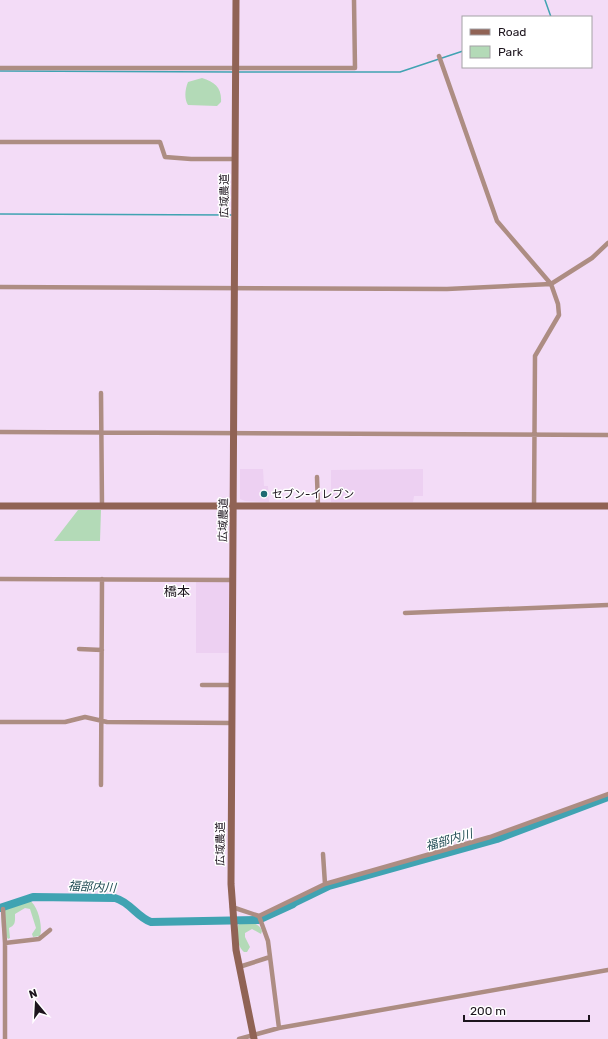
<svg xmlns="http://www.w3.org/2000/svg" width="608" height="1039" font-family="Rubik,'Noto Sans JP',sans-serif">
<rect width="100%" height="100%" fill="#f3dcf7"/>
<!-- built -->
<path fill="#edd0f2" d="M240,469H263L264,486H268L269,502L245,501L240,499Z
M423,469V496H414L413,502H331V470Z
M196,581H230V653H196Z"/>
<!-- green -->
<path fill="#b3dab7" d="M202,78C215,82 222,88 221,102L217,106L188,105C184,99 185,89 188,82Z
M78,510H101L100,541H54Z
M29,900C38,905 43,926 40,936L33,937L32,934L36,928L30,909L25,908L15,914C15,921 16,925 9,928L10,938L8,939L2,929L1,914C9,905 18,902 29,900Z
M243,922C251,922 259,923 262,931L261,934L252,929L245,933V937L250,947L247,952H244C237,946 236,933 238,925Z"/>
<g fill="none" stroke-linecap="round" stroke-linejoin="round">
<!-- stream -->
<path stroke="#40a3b2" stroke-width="1.5" d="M545,0L551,17
M0,71L233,72
M238,72H400L463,51
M0,214L231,215"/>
<!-- river -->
<path stroke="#40a3b2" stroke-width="8" d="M296,902L329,886L497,839L608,797
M0,908L33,897L115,898C130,902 137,917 151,922L258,920L293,904"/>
<!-- street -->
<path stroke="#ad8d83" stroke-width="4.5" d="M439,56L497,221L551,284L558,304L559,315L535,356L534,506
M0,68H355L354,0
M0,142H160L165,157L191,159H235
M0,287L447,289L551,284L592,258L608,243
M101,393L102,506
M0,432L608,435
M317,477L318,506
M0,579L233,580
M405,613L608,605
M79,649L102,650
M202,685H232
M0,722H65L85,717L107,722L232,723
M101,785L102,579
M323,854L325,884
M232,907L259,916L325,884L490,837L608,794
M3,909L5,943V1039
M259,916L268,941L279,1028
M5,943L39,939L50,930
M239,967L270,957
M239,1039L279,1028L608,970"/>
<!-- secondary -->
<path stroke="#906355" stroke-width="7" d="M236,0L231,884L236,950L254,1039
M0,506H608"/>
</g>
<!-- markers -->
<circle fill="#1f6a73" stroke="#fff" stroke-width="1.5" cx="264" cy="494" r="4"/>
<g text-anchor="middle" stroke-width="3" stroke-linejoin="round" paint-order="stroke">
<!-- street labels -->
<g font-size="11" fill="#1c141d" stroke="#fff">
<text transform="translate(224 196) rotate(-90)" y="4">広域農道</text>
<text transform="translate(223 520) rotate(-89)" y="4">広域農道</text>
<text transform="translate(220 844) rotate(-90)" y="4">広域農道</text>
</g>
<!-- poi labels -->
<g font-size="11" fill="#1c141d" stroke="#fff" text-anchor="start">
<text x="272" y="498">セブン-イレブン</text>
</g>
<!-- water labels -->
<g font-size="12" font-style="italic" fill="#214c54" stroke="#fff">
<text transform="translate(449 840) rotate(-16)" y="4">福部内川</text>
<text transform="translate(92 887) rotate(3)" y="4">福部内川</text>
</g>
<!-- quarter labels -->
<g font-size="13" fill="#1c141d" stroke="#fff">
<text x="177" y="596">橋本</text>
</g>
</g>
<!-- legend -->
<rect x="462" y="16" width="130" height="52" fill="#ffffff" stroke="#a4a1a5"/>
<rect x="470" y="29" width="20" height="6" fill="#906355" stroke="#a4a1a5"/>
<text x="498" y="36" font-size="12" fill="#1c141d">Road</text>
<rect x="470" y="46" width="20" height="12" fill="#b3dab7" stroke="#a4a1a5"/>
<text x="498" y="56" font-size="12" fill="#1c141d">Park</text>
<!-- north arrow -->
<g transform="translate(36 1003) rotate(342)" stroke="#ffffff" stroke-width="3" paint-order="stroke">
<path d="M0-3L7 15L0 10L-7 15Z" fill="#1c141d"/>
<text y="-6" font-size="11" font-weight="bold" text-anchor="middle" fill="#1c141d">N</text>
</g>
<!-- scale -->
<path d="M464 1015v6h125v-6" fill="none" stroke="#1c141d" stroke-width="2"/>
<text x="470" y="1015" font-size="12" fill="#1c141d" stroke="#ffffff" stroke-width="3" paint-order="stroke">200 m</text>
</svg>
